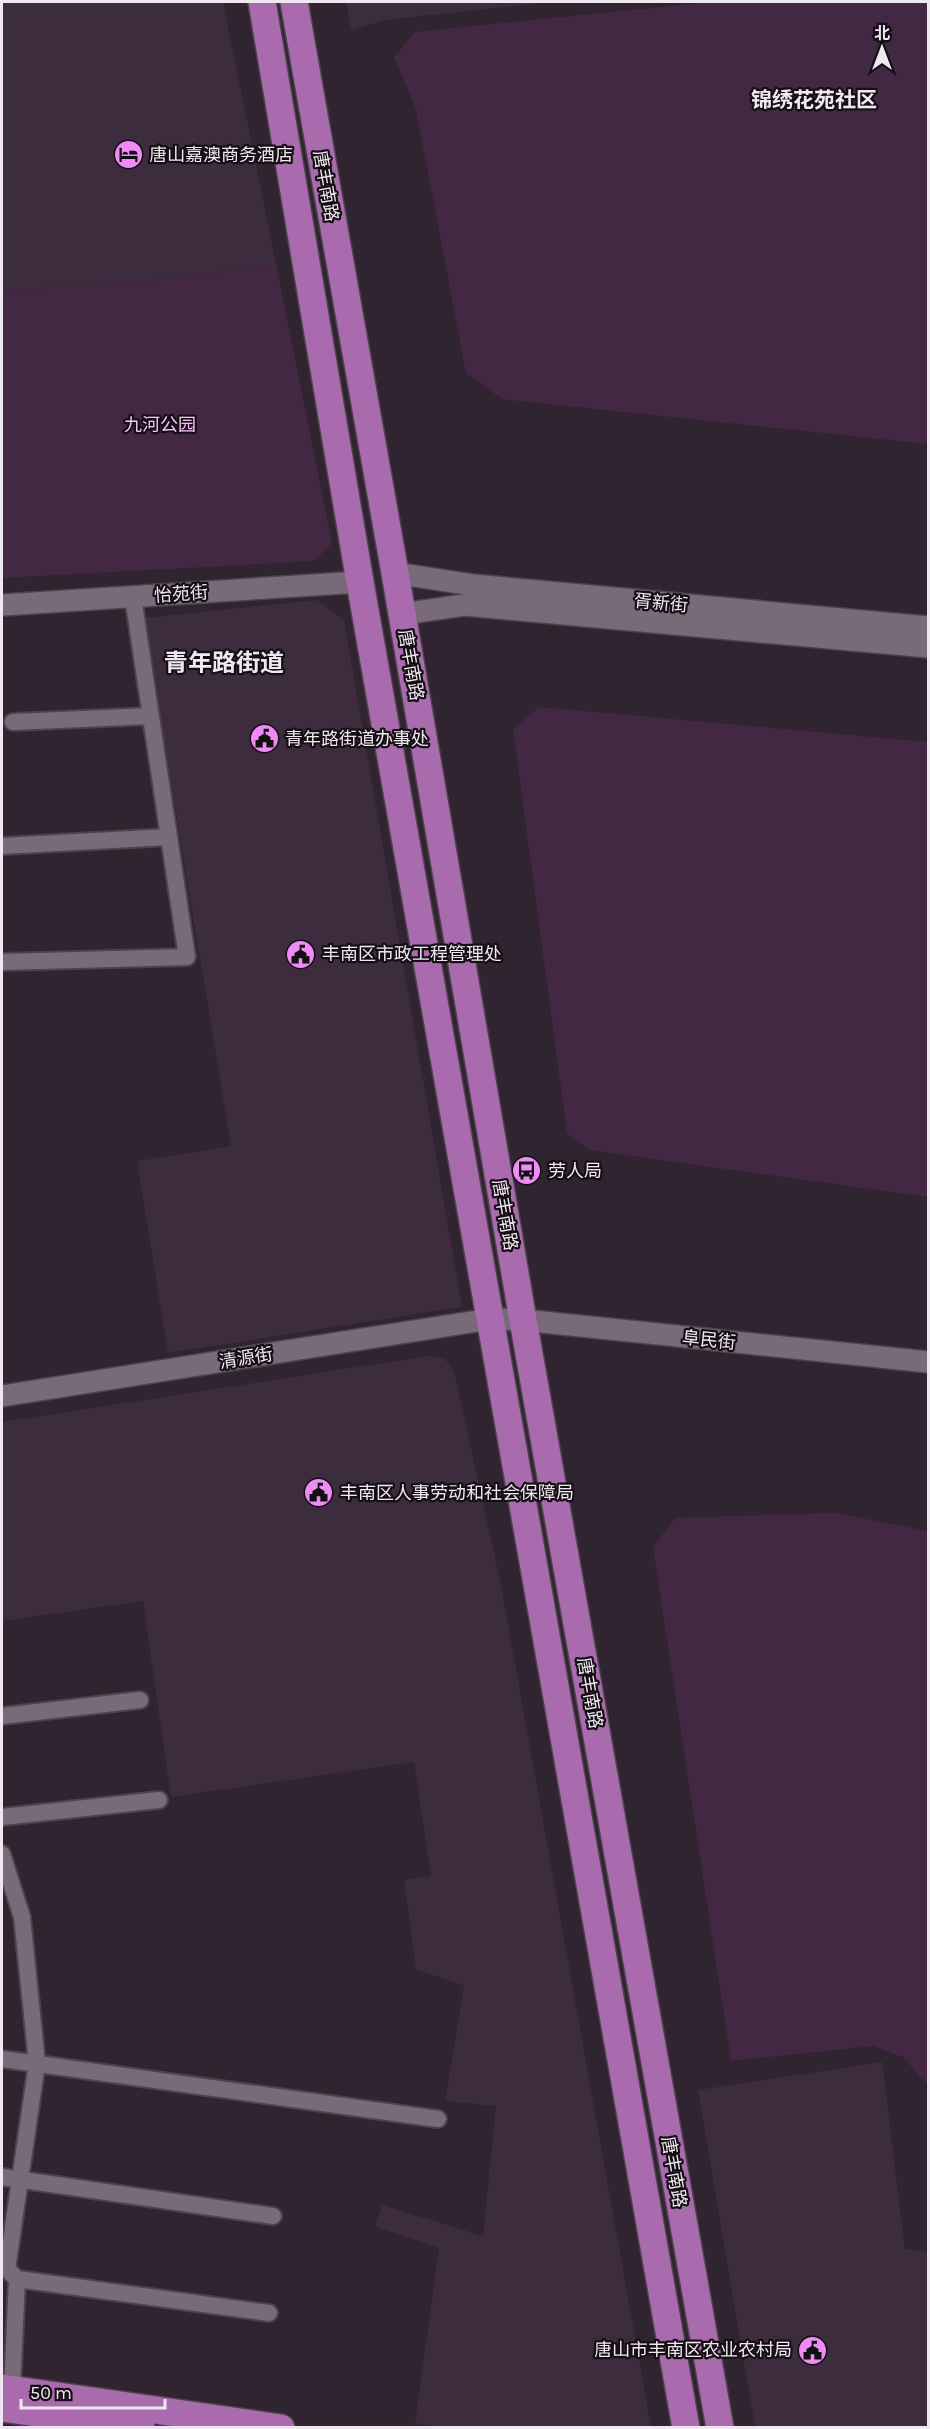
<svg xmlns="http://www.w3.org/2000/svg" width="930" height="2429" font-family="Karla,'Noto Sans SC',sans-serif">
<rect width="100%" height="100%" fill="#302431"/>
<!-- built -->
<path fill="#3d2c3e" d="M2,2H223L276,264L173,279L2,291Z
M346,2H551L385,20L351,30Z
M317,600L344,620L462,1307L168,1353L137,1161L231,1146L144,618Z
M428,1356L445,1359L454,1371L501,1585L651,2427L443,2428L415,2423L439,2248L375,2227L382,2205L483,2236L496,2106L445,2101L464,1986L416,1969L404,1880L431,1876L414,1762L171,1797L143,1601L2,1621V1422Z
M882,2062L905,2249L928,2252V2427H755L698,2090Z"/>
<!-- green -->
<path fill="#432844" d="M710,2H928V444L502,399L466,373L416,109L394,57L415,32Z
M276,264L332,543L314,561L2,578V291L173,279Z
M539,707L928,742V1197L589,1150L567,1133L513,729Z
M836,1513L928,1531V2085L903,2057L873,2046L731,2061L653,1547L675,1518Z"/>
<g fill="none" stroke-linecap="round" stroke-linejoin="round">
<defs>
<path id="minor" d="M13,722L151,716
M2,846L169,837
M2,962L187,957L133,597
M2,1716L140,1700
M2,1817L159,1800
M2,1854L22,1917L37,2063L7,2269
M2,2059L438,2119
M2,2177L273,2216
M9,2271L17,2279L12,2391
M17,2279L269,2313"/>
<path id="tertiary" d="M395,573L473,585L928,627
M2,605L360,582
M402,614L465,605L928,647
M2,1396L490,1319L523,1320L928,1362"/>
<path id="primary" d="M262,2L360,582L686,2428
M294,2L395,573L523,1320L720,2428
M2,2388L281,2428
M2,2408L141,2428"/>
</defs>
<!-- minor casing -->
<use href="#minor" stroke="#4c424c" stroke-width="20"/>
<!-- tertiary casing -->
<use href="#tertiary" stroke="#4c424c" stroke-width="24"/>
<!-- primary casing -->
<use href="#primary" stroke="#4c424c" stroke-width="30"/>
<!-- minor -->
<use href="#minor" stroke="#796a79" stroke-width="16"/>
<!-- tertiary -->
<use href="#tertiary" stroke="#796a79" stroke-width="21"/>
<!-- primary -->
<use href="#primary" stroke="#aa6bae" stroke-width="27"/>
</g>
<!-- icons -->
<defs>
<symbol id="hotel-disc" viewBox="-11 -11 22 22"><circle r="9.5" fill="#f08bf6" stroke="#150f15"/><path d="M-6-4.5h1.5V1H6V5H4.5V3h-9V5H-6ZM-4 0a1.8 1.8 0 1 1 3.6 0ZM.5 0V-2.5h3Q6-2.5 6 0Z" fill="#111"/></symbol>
<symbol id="civic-disc" viewBox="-11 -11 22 22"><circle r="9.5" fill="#f08bf6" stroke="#150f15"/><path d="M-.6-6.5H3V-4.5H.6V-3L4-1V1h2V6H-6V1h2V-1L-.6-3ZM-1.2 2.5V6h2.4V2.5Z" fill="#111"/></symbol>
<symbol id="bus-disc" viewBox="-11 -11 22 22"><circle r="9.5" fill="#f08bf6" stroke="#150f15"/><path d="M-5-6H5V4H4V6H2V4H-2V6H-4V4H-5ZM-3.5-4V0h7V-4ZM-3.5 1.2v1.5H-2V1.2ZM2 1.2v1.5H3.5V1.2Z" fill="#111"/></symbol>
</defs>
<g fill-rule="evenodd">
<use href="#hotel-disc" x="112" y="138" width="33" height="33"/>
<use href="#civic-disc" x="248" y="722" width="33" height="33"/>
<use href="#civic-disc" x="284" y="938" width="33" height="33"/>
<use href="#bus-disc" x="510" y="1154" width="33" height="33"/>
<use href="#civic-disc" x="302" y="1476" width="33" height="33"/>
<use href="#civic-disc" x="796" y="2334" width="33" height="33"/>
</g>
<g text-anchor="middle" stroke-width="4.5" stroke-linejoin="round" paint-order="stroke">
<!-- poi labels -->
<g font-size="18" fill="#f0e8f0" stroke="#150f15" text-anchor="start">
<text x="149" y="161">唐山嘉澳商务酒店</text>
<text x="285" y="745">青年路街道办事处</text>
<text x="322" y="960">丰南区市政工程管理处</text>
<text x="548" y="1177">劳人局</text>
<text x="340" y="1499">丰南区人事劳动和社会保障局</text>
<text x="792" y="2356" text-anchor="end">唐山市丰南区农业农村局</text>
</g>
<!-- street labels -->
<g font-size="18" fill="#f0e8f0" stroke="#150f15">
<text transform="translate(326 186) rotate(80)" y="6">唐丰南路</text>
<text transform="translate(181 594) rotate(-4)" y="6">怡苑街</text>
<text transform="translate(661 603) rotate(5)" y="6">胥新街</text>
<text transform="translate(411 665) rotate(80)" y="6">唐丰南路</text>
<text transform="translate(505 1215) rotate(80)" y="6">唐丰南路</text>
<text transform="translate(709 1340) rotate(6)" y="6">阜民街</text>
<text transform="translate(246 1358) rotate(-9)" y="6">清源街</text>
<text transform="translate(590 1693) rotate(80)" y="6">唐丰南路</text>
<text transform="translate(674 2172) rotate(80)" y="6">唐丰南路</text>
</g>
<!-- park labels -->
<g font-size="18" fill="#f9c1fb" stroke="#150f15">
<text x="160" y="431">九河公园</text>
</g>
<!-- quarter labels -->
<g font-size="21" font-weight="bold" fill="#f0e8f0" stroke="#150f15">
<text x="814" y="107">锦绣花苑社区</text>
</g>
<!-- district labels -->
<g font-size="24" font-weight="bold" fill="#f0e8f0" stroke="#150f15">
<text x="224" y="671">青年路街道</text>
</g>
</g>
<!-- border -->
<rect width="930" height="2429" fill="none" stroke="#f0e8f0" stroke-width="6"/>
<!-- north arrow -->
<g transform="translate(882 48)" stroke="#150f15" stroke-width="4.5" paint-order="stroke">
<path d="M0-4.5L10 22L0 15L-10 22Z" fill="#f0e8f0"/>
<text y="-9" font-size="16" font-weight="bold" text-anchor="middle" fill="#f0e8f0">北</text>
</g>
<!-- scale -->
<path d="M21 2399v9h144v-9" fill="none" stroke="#f0e8f0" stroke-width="3"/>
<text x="30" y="2399" font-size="18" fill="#f0e8f0" stroke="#150f15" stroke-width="4.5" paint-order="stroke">50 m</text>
</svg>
